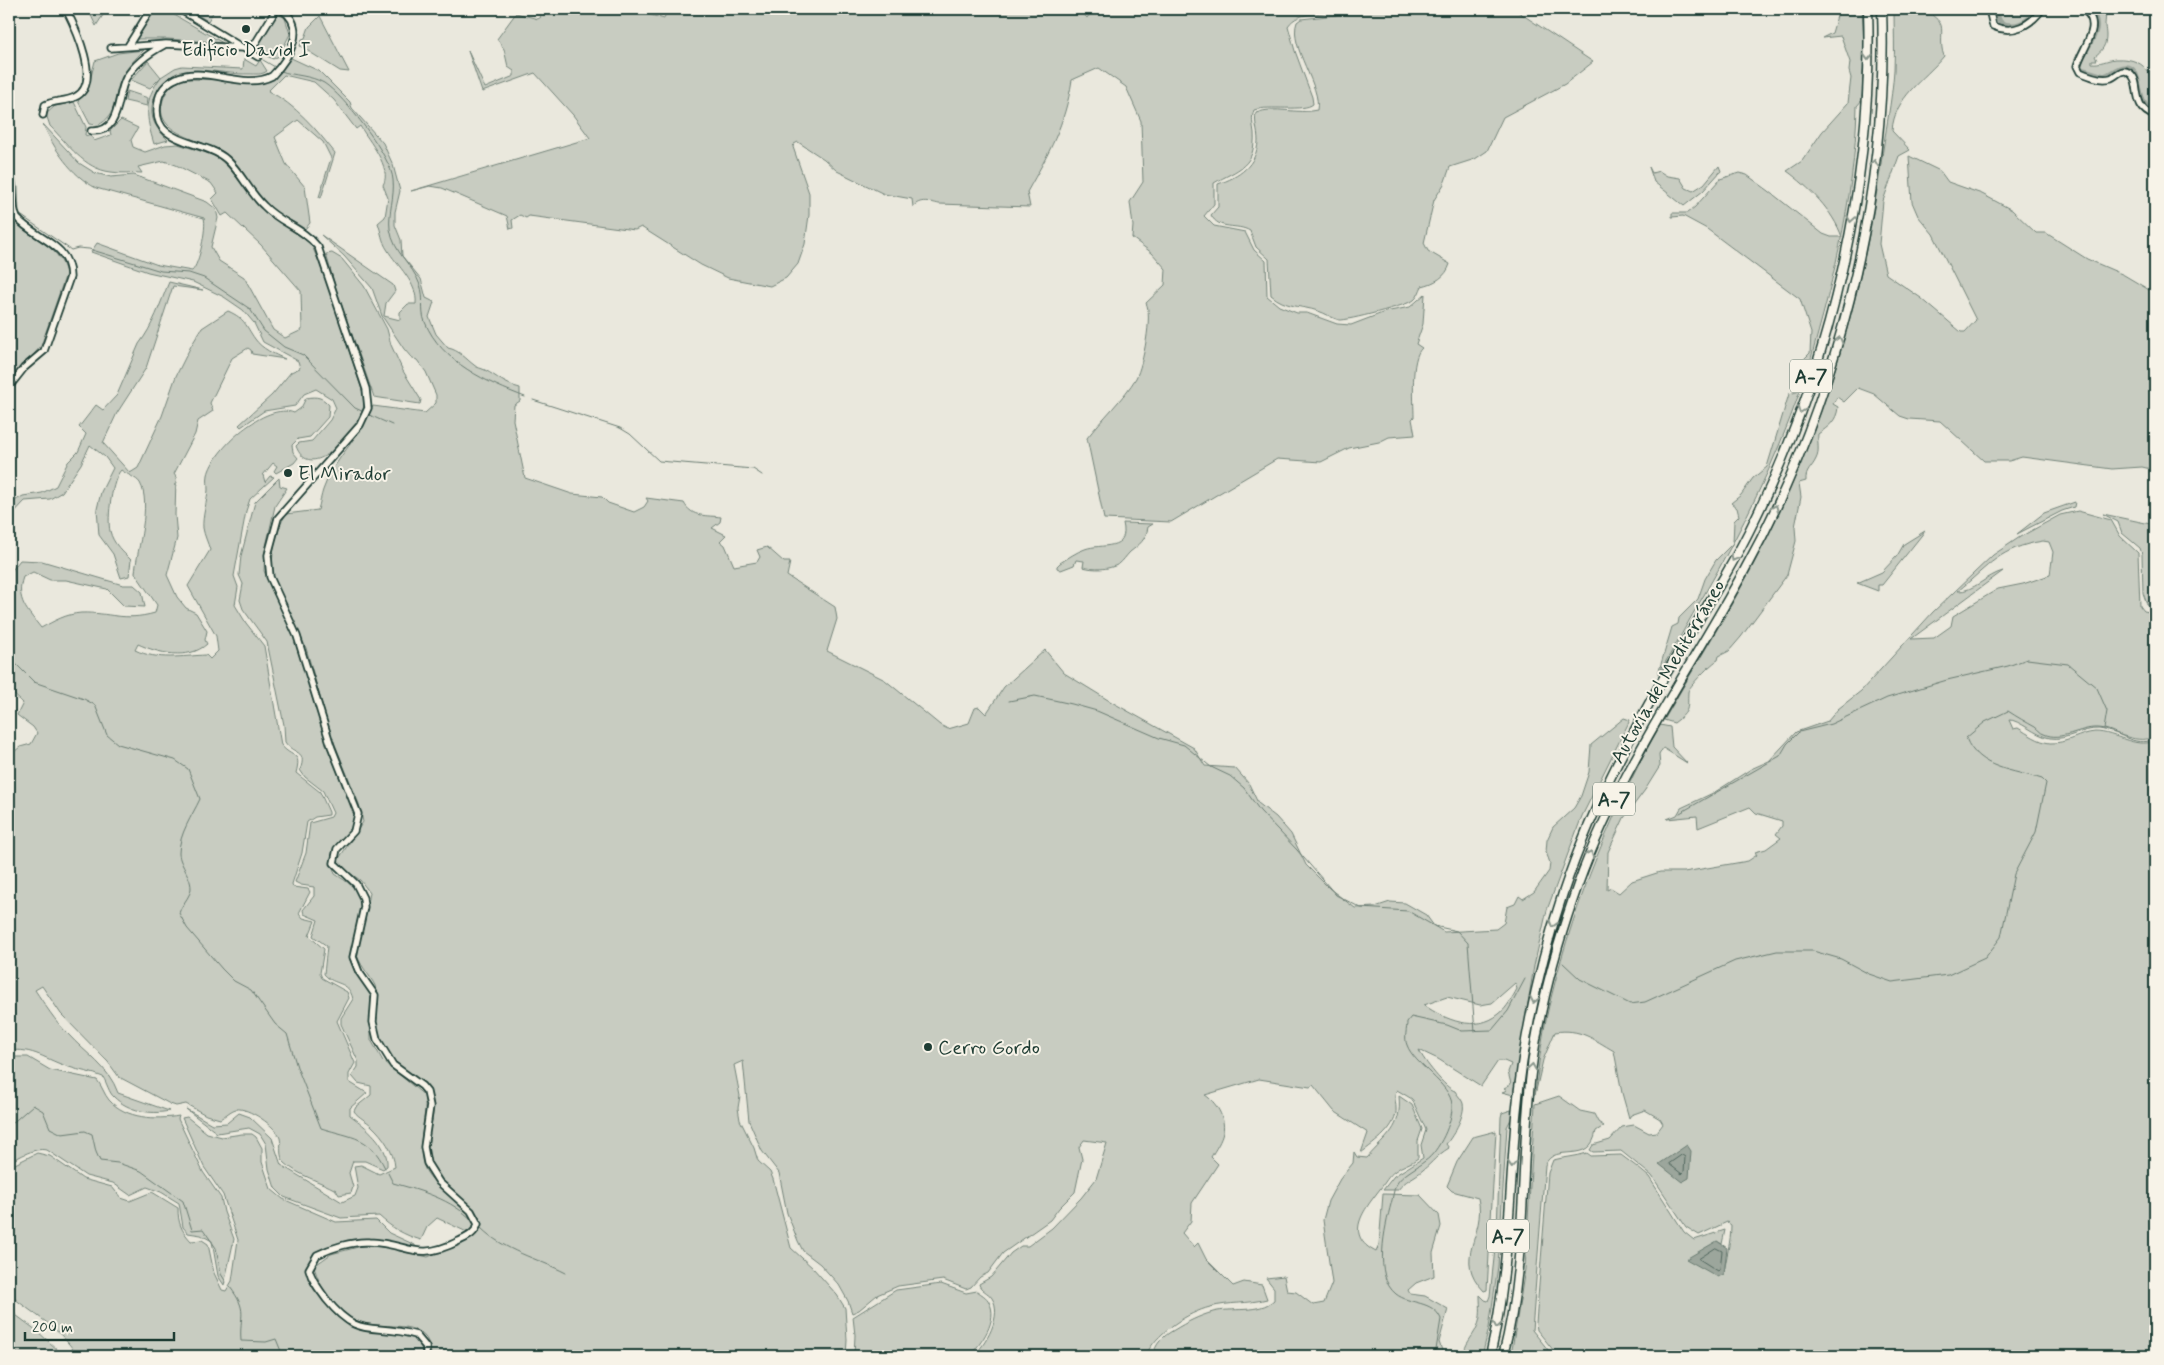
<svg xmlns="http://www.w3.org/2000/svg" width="2164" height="1365" font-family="Mynerve,sans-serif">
<rect width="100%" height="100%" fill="#eae8dd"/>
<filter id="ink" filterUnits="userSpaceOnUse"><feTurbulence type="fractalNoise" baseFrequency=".02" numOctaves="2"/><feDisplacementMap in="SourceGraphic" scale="10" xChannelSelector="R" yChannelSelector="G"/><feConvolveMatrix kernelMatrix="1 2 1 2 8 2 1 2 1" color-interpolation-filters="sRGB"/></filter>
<g filter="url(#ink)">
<!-- green -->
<path fill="#c8ccc1" stroke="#74847a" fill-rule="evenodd" d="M88,9H107L96,26Z
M154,9H164L223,43L168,39H136Z
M187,9H215L208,21Z
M533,9H632L664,19L667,9H1080L1087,18L1093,9H1340C1324,17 1299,9 1288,26L1295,51L1312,97L1313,104C1304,112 1269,105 1254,110C1251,118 1253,125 1254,133C1256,167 1238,169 1214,183V204L1204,216L1214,226L1245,232L1254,250L1266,261L1267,296L1279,306L1297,313H1307L1337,324L1351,325L1385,312L1410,307L1425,294L1423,324L1416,344L1422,348C1410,358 1414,401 1414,417L1412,419L1415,435L1389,437L1379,442L1349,448L1321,462L1277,459L1171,522L1104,519L1087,438C1101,420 1125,397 1136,378C1143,365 1153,315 1146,303L1165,285L1166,269L1152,253L1132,238L1133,226L1130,202L1143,182L1141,121L1126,87L1099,68L1072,80C1065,125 1049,153 1027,192L1030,207L939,204C930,202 920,198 913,207L912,199L884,194L837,171L824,159L798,142L794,144L793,147L809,193V215L805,244L798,264L786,278L770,286L728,278L701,265L641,227L635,230L529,216L526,218L520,215L512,220L513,228L510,229L507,216L442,188L430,186L411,191L590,138L573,115L535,73L482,92L468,51L485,88L514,76V71L508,67L504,49L497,39L516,13L538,19L541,17Z
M1346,9H1514L1593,62L1565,84L1503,117L1487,151L1475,159L1450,167L1444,184L1434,200L1424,243L1428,251L1450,264C1446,277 1435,283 1422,286C1420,290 1418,297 1414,300C1408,305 1347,321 1339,320C1332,318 1325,313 1318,311C1300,305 1286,308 1271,295L1269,259L1256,247L1250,231C1237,223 1219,231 1211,215L1218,207V184C1239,177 1257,165 1258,141C1258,131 1254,122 1256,113C1275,105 1297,115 1317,110C1322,86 1288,47 1297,22L1301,19L1336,15Z
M1839,9H1862L1864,46L1862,100L1857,106C1855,202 1830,292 1804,383L1797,373L1802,361L1810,353L1811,333L1800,299L1707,229L1683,216L1672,217V213H1687L1695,207L1720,179L1739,173L1747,175L1769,191L1823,234L1831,237H1842C1833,211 1809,187 1787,171L1802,161L1822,132L1848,103L1851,78L1849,71L1850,62L1841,36L1822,38L1832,33Z
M1894,9H1925C1930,14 1937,18 1940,23C1944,28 1939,45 1944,56C1924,80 1894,97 1892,131L1910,150L1899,156L1883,201L1879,244L1886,274L1921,298L1961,332H1965L1976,320L1933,234L1918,216L1912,202L1909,156L1940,171L1948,182L1982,194L2012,210L2036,233H2046L2087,259L2124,275L2151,291L2155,297V470L2142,467L2112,469L2022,457L2009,461H1984L1940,421L1909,419L1900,416L1874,394L1858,388L1844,402L1837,397L1833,404L1838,407C1837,421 1828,427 1818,434C1817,442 1820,452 1816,459C1812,468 1805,471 1806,481L1799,483L1801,497L1795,527L1796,541L1787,575L1741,637L1729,651L1719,656L1718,660C1713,662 1688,687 1688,692C1687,709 1691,710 1674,723L1664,720C1702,653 1745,587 1777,517C1831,403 1863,289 1881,164C1885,133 1892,101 1894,70C1895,49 1894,29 1894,9Z
M1992,9H2040C2036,13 2031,21 2026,23C2012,32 1994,25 1992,9Z
M2087,9H2104C2107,15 2105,19 2105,26C2107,39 2107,47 2095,56L2097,60H2092V63C2100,64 2107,60 2115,59C2151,57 2155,80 2155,111C2132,103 2150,75 2126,66L2108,77L2083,71L2081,66C2087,48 2104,25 2087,9Z
M275,12L285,18L290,34L279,56L273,59L253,49Z
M320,16L349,72L340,71L300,46L302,39L305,38L309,27Z
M144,50C136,58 127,67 122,77C113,95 118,116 98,125L90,124L78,101L87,92L95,61L118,53Z
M289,57L319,71L350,102L352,108L383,143L393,165L400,191L395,212V225L401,240L402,256L421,279L426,298L434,302L429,317L436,334L448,348C459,350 466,359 474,365C477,368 481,368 485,370C498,377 504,384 520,388V401L514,405L513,420L525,478L572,494L602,497L608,503L634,512L644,507L648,501L646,498L684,503C692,518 707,515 721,517L720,522L712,528L726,535L720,541L725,545L734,566L757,562L760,557L757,550L767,547L784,562H790L787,576L835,607L837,619L827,651L885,680L940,725L948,729L969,723L975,708L979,707L986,714L1004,687L1045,650L1064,673L1108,700L1194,748L1205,766L1235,768L1249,784L1258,803L1276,817L1291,834L1306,865L1330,889L1355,908L1375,907L1390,902L1405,903L1426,915L1434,926L1444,932L1496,929L1504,923L1507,907L1515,904L1519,896L1523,899L1534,892L1549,871L1550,863L1546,852L1547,840L1553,827L1574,808L1581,796L1589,772L1591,745L1624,718L1630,720L1582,816L1547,910L1534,966L1513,1095L1502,1092L1507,1090L1504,1088L1511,1084L1508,1072L1511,1064L1504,1061H1498L1481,1086L1438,1059L1419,1050C1423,1060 1446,1089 1455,1091C1457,1095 1460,1097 1462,1101C1468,1111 1453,1136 1446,1144L1449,1148C1436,1156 1434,1161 1423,1170C1414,1178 1405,1180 1398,1190H1383L1394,1176L1423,1158L1421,1145L1426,1130L1412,1099L1397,1090C1393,1097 1396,1101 1396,1108C1398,1127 1374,1143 1361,1153L1368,1133L1334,1111L1313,1085L1310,1087L1259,1079L1205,1095C1216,1102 1226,1118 1223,1132C1222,1140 1215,1150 1211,1157L1218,1164L1192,1203L1191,1221L1182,1233L1194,1247L1198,1243L1206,1259L1233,1286L1244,1282L1262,1285L1267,1299C1248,1304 1229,1302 1210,1307C1187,1313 1160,1331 1148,1351L1149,1356H973C986,1345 1003,1315 992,1298C988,1292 980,1290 979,1284L991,1277L1011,1253L1021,1246H1028L1052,1228L1081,1198L1096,1179L1107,1143L1084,1140L1079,1147L1082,1159L1075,1192L1059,1208L1050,1220L1003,1253L988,1273L980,1277L971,1287L966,1289L943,1280L898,1286L877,1295L859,1310L852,1313L848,1301L839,1285L820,1264L803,1251L798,1241L787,1213L779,1173L762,1151L749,1121L743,1061L734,1065L740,1096L738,1108L740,1120L754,1148L758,1161L770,1172L773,1179L791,1248L813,1268L837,1295L845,1308L847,1340L846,1356H431C430,1315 385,1331 360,1322C338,1314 319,1288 314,1266L331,1254L362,1246L373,1245L428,1257L474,1236L481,1225C478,1203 447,1192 435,1172C417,1142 439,1121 432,1098C426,1076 401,1074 390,1056C383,1045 375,1031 376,1018C377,1008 379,1001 377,991C374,979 361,968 357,955L370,893L360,880L341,867L338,860L363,822L359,804L330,732L306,648L273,576C270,556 276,530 286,514L318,510C320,503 321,496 323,490C333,459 361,437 373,406L425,413L436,403V395L426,372L417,360L411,357L404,349L382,316L372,288L344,256L321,235L393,285L395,291L386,303L384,316L400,320V312L408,304H416C418,283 397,266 387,249C382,242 381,231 378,223L385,217L388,198L383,185C393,168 368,140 360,126L356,129L334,100L314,82L284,75L268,91C295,104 317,130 335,153L321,198L319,197L331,158L323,142L298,120L275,137L286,164L305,187L310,223L305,229C292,220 277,215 266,204C251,191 244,168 229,156C209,139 151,137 163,100C167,87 175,82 187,79L267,81L277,75ZM1515,983L1517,989C1512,998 1507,1008 1499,1014C1476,1033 1445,1020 1424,1005L1447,997L1480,1005L1492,1003Z
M244,59L256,66L260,60L267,71C262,75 255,74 249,74C218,75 178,58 159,88C154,96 151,105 152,114C153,125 161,133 168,140L154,144C146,118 143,100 161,77L150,88L131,80L148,61L161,77L175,68L182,66L243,69Z
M127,91L148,98L147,106L125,101Z
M74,102L86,127L85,135L92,137L94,141L111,135L110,131L121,120L138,128L131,140L133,147L145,152L165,145L178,144L216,156L229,168L263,210L311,244L323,271L364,396C364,403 364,409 361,416C354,434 310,484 296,446L299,443L312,441L330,420L336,408L332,399L316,389L304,394L295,406L264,411L241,427L239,425L272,395L291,372L300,368L298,361L263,342L254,323L243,310L224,297L193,282L148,272L91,252L97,243L158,265L192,271C199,265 207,227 204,218L96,188C71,175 54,149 43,124L79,163L95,173L111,177L134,175L207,202L216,209L218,218L211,247L219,261L244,277L273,330L285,338L302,330L301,291L261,245L227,213L222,216L212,199L218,193L211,183L176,165L164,161L138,167L142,173C131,172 121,174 111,172C84,169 68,144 50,126L46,114L55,106Z
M1719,166L1721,171L1703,191L1684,206L1654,182L1649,167L1652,173L1659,171L1667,176L1680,178L1686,188L1693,191L1704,184Z
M9,214C24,239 60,242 66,274L41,346L9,383Z
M332,253L342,259L364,286L387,329L391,345L403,371L421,400L420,404L374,397L336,289L326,254Z
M169,282L203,290L173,286L146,368L117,413L103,443L130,473L138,468L162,416L176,376L191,346L202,328L228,311C246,319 245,325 255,339C262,349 274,354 285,359L252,354L251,350L248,348L232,358L210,403L213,411L198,421L195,434L174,474L176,477L175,515L177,538L167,575L177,597L186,608L196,613L207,631L205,640L207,644C188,661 158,653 138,644L135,650C158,661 182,656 206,655L210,659L218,651L216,636L188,586L210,550C208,543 204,535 203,528C202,516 207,503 208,490C208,485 207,480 208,475C213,450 266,401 294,413L301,408L306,398C317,396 322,397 329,405L328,417L310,437L298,439L292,445L293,452L298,458L294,463L276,473L274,471L277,466L273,463L263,475L265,482L270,476L274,477L250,499L246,511L234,576L238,587L235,605L246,623L264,646L281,745C292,759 302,751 296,773L320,792L329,812V815L315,817L307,822L302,853L292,884L293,887L308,889L310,892L299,913L303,918L315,921L309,936L324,949L320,973L322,978L347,992L349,998L337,1021L355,1063L349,1074V1082L367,1093L350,1108V1115C365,1126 389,1145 387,1166L383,1169L365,1161H353L349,1173L353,1187L351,1193L339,1195L336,1190C320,1181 299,1176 285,1163C278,1157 282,1145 280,1138C276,1126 248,1107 236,1109C231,1110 225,1116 220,1119L206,1115L186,1104L176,1106L170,1104L119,1077L108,1062L61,1014L42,986L35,990C45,1005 55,1021 68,1034C86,1054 109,1067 118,1093L169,1111C151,1115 128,1111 114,1097C109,1093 107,1083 103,1077C92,1072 80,1071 69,1067C46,1060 33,1047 9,1051V756L20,747L31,744L37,733L33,727L17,715L23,703L9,690V574L20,560L42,561L123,585H134L142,592L145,607L124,606L107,589L66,580H50L33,572L23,577C15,600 28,611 41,628C54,621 66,614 81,613C110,612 123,622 155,613L157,605L135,573C137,549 152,504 140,483C137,478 126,474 121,470C112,479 107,518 110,531C113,544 123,552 131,560L129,576L121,578L113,554L99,535L97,509L101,492L113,468L105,457L90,445L81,464L62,492L50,499L25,501L9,518V504L23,496L42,493L56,486L68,462L78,452L86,434L79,427L96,405L103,410L117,395L139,344C153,326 160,304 169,282Z
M1800,391C1775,463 1742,529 1704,595C1688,621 1675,648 1658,674L1672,627L1678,624L1679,618L1698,599L1705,579L1716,560L1733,543L1734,521L1739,516L1737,508L1731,503L1741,495L1753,478L1767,467L1789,394Z
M279,478L280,486L287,488L275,506L265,551L264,571L298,647L355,813C356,845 321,835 335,874C347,882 358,887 361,903L350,960L354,970L371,993V1040L383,1061L425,1096C427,1120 415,1146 425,1169C436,1191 466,1200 474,1218C476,1221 475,1225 475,1229L469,1233L437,1218L427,1227L421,1240C404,1235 392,1228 379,1216L341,1218L284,1197L275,1188L269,1169L266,1144L260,1134L249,1128L217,1133L186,1109L212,1124L227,1123L239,1113L250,1117L272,1138L281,1165L342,1202L355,1196L358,1188L354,1166L361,1165L379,1174L395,1167C394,1152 383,1136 372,1126C366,1120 359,1118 354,1111L356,1107L371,1095V1086L358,1083L352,1076L358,1067V1061L341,1024V1018L353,999C348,979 335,987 324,974L327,946L313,936L318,920L304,914L303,910L314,896V887L301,885L295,882L306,853L310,823L331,817L333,813L323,791L305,777L300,770C308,749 293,755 285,742L284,725L267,642L243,609L240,600L243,584L239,575L241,556L255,502Z
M2075,502L2074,507L2062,511L2017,534L2044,513Z
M2078,511L2111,520L2120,536L2138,553L2140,606L2144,611L2155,613V736C2139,746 2115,731 2099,729C2082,728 2067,741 2050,738C2036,736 2018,719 2009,720L2013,729L2018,728C2028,734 2039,742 2050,743C2066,744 2080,733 2095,732C2116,732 2134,749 2155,741V1356H1558L1537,1330L1536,1323L1548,1173L1553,1160C1565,1157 1575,1157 1587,1153L1591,1156L1621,1155L1637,1167L1649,1177L1684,1232L1694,1240L1725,1230L1722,1244L1717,1241L1724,1274C1726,1257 1731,1242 1731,1225L1727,1222L1699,1235L1686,1227L1652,1176L1621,1151L1593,1152L1590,1150L1593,1145L1610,1140L1622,1127L1634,1125L1649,1133L1657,1132L1663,1124L1660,1119L1645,1110L1631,1115L1629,1118L1622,1093L1614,1051C1593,1039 1580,1028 1555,1032L1543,1060L1535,1095C1539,1062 1543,1027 1552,994C1575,901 1613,809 1660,725L1670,727L1672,747L1687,763L1663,748L1659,755L1660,766L1645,790L1624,818L1608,852L1607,890L1611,888L1619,893L1632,881L1660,872H1684L1748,861L1757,855L1755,852L1766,849L1781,838L1776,834L1782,826V821L1756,813L1750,807L1698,828L1697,816L1667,819L1677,815L1681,808L1715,792L1751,769L1769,761L1796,732L1828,721L1838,709L1861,691L1933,612L1993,555L2020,537L2060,515ZM2043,541L2049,542L2053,552L2050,575L2023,584L1998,589L1953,616L1951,626L1934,638L1911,639L2003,571C1987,575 1973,592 1958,591C1990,565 1999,548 2043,541Z
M2103,514L2155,525V608L2147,604L2143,593L2142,554L2140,548L2122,533L2118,522Z
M1123,523L1153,524L1148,527C1146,540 1139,545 1130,552C1126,556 1123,561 1119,564C1108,570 1094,570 1083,567L1084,561L1076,560L1074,565L1061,570L1057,568V566L1060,563C1068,558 1076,552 1085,549C1101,543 1130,552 1123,523Z
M1925,531L1882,585H1878V591L1857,583L1882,572L1897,556L1904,544Z
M9,1057H28L50,1070L97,1080C102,1086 104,1094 109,1100C126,1119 156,1120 179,1116L178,1119L203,1172L221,1198L224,1212L234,1239L224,1285L218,1276L212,1241L201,1235L188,1233L183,1227L179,1203L161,1192L147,1187L130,1195L113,1183L86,1176L47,1150C33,1147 21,1157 9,1162Z
M1399,1096L1412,1105L1422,1129L1418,1141V1158C1411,1164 1402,1165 1395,1171C1388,1176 1385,1183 1380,1189C1364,1210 1343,1235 1376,1252L1379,1245L1383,1194L1420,1195L1439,1215L1441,1226L1433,1253L1434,1276L1416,1283L1408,1290L1410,1294L1425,1296L1448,1309L1439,1342L1444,1356H1153C1155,1344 1163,1336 1174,1330C1187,1322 1199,1316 1213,1312C1232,1307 1259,1314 1274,1300V1288L1266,1278L1284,1276L1287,1291L1296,1292L1313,1305L1324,1303L1332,1283L1323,1220L1328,1201L1340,1179L1353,1163L1354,1152L1357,1157L1367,1158C1387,1135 1402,1129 1399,1096Z
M1559,1096L1580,1111L1594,1114L1598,1122L1604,1126L1596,1131C1590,1167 1555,1141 1545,1165L1532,1330L1553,1356H1511L1525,1269L1535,1104Z
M1511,1110L1512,1117L1507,1127L1498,1266L1489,1328L1482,1356H1464C1464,1343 1472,1339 1477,1327C1482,1317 1480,1306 1480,1295L1485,1300L1488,1301L1490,1296L1497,1230L1501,1117L1502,1113Z
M187,1117L207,1133L222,1137L242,1134H252L256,1137L262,1148V1162L271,1189L283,1199L336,1222L376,1220L389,1233L415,1245V1248C379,1240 349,1235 315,1252L306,1268L308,1279L314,1290L335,1315L350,1327L415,1337L421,1345L422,1356H77C62,1328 32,1314 9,1294V1167L37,1153L50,1156L83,1179L112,1187L121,1198L130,1201L152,1192L178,1208C178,1223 181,1230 191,1241L202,1240L208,1244L214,1273L222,1290L226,1291L232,1281L238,1240L223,1195L204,1167L182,1118Z
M1496,1131L1487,1290L1484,1291C1451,1257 1487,1236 1478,1198L1452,1191L1447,1186L1457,1162L1473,1137Z
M941,1284L966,1293L977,1291C981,1294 987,1297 989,1302C999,1320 981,1344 969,1356H854L855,1335L853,1317L896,1290Z
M9,1310L36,1330L60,1352L61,1356H9Z"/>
<!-- water -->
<path fill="#9ca69c" stroke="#6a7c72" d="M1687,1145L1691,1151L1689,1178L1682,1182L1659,1164Z
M1717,1241L1727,1248L1724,1274L1718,1277L1686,1259Z"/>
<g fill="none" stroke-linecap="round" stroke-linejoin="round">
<!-- shore -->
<path stroke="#51675e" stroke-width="1" d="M1682,1155L1685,1157L1684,1172L1682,1174L1669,1164Z
M1716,1248L1722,1251L1720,1269L1718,1271L1699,1259Z"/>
<!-- stream -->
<path stroke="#6a7c72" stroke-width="1" d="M2010,11L2012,9
M263,60L275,67
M281,71C294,76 310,75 324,83C344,96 392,157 393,180C395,196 388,213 390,229C394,254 412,263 420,285C425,297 420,310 425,322C441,362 488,383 525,397
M18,187L19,214L71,250L78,248L89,249L161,271L189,273L204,278L250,309L264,331L284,347L303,355L355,408L364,412
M533,400L620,428L630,434L659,461L753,469L762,475
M367,414L392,425
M9,657L34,682L84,699L95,705L107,735L118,744L175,760L188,769L200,799C192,816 179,834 179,853C179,865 195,880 190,893C187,900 181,906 179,913L187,928L222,969L234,981L251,990L275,1024L287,1034L297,1067L321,1128C353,1138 370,1136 385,1168
M1009,701L1035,696L1072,704L1097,711L1159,738L1184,745L1211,767L1230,776L1244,788L1260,811L1297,850L1336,895L1361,908L1408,911L1434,926L1457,931L1468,943L1475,1032
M1680,813L1780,756L1787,744L1799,732L1831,724L1887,698L1947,680L2008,666L2027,659L2068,664L2097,688L2107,711L2104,729
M1563,963L1580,979L1630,1004L1645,1002L1735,961L1777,951H1813L1841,959L1869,974L1892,982L1948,975L1985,958L2001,937L2014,874L2036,832L2046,783L2042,779C2014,770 1978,769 1966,738L1985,722L2008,711C2017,717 2026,722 2035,727C2038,729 2040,733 2044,734C2061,742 2080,727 2097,728C2119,729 2132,749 2155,739
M9,1126L33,1105L43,1111L50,1128L62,1134L85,1131L92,1134L96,1152L100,1161L118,1163L141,1171L183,1201L192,1230L203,1229L216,1248L221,1274L226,1282
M388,1173L393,1183C422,1191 451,1199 473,1221
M481,1228C504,1251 537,1258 566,1273
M230,1287C249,1312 239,1314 241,1341L266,1342L276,1339L283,1356
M1435,1356L1441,1319C1433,1300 1410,1305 1396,1294C1373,1276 1385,1227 1391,1204C1393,1198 1393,1191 1396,1185C1402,1174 1415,1169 1425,1161C1439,1152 1453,1121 1452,1105C1451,1084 1414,1065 1407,1045C1404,1038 1407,1029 1407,1022L1411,1017L1447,1025L1462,1031L1492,1030L1508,1011L1525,979"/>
<!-- canal -->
<path stroke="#9ca69c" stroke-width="5" d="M1995,9L2000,22C2015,30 2029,21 2038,9
M2089,9C2112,31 2075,54 2081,69L2104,76C2111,74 2116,68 2123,67C2146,64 2132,104 2155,112"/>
<defs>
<path id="minor" d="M179,9L258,57
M281,9C308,27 290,57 272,76C244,91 202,64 175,79C166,83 159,92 158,102C149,146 204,139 226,159C241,172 249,192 264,206C280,223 303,228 318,247L366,389L368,408L360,425L278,518L268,555L270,577L297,636L331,746L358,814L354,831L337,849L334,863L356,884L363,898L364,907L353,957L359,972L375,995L373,1022L377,1039L393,1065L422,1086L427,1092L430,1106L424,1147L427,1163L439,1182L471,1211L478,1224C475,1234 467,1237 459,1241C415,1263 409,1243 369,1242C353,1241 331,1248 317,1255L309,1269C312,1281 319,1289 326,1299C360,1341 371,1322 416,1335L426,1347V1356
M1989,9L1993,26C2013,35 2031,25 2042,9
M2083,9C2105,24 2082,48 2077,66L2080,72C2089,76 2101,81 2111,78C2116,76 2122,68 2128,72C2144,80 2128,107 2155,116
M128,46L151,9
M111,48L166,44L243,48
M250,52L274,13
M43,115L45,105C55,100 65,102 75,97C103,84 75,27 66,9
M91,131C122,133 116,96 126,78C135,63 149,53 164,45
M9,172C16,186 10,202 17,218C35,239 70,243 70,277L44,351L24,368L9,387"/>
<path id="highway" d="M1490,1356C1509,1277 1509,1196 1516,1116C1523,1040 1539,965 1563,893C1584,830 1613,769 1645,711C1680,646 1723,586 1755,519C1830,366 1874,180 1868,9
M1503,1356C1527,1264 1520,1167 1531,1073C1538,1014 1554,955 1573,899C1614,777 1683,682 1744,571C1835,406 1889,198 1882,9"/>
</defs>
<!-- minor casing -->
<use href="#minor" stroke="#1f3d34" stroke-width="9"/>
<!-- highway casing -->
<use href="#highway" stroke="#1f3d34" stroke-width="11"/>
<!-- minor -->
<use href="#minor" stroke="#f7f3e8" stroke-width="5.5"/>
<!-- highway -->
<use href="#highway" stroke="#f7f3e8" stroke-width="8"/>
</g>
<!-- one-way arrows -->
<defs><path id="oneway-chevron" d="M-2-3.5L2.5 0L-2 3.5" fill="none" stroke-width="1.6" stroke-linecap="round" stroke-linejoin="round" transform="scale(1.25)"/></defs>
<g stroke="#8b988e">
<use href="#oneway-chevron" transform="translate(1868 57) rotate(92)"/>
<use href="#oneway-chevron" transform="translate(1874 163) rotate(-82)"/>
<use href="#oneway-chevron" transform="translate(1851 219) rotate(100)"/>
<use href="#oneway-chevron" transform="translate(1839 340) rotate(-75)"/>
<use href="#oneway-chevron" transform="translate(1801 410) rotate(111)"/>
<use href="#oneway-chevron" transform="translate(1775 508) rotate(-66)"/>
<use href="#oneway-chevron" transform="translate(1734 558) rotate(119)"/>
<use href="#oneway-chevron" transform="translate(1590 854) rotate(-69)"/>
<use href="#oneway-chevron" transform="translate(1553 924) rotate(107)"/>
<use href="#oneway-chevron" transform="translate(1534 1000) rotate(102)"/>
<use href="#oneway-chevron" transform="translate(1532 1067) rotate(-81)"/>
<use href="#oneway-chevron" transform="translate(1512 1164) rotate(94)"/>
<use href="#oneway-chevron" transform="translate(1497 1325) rotate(100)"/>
</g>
</g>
<!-- markers -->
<g fill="#1f3d34" stroke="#f7f3e8" stroke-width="2">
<circle cx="246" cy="29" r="5"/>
<circle cx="288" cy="473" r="5"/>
<circle cx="928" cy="1047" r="5"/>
</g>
<g text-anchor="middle" stroke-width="4" stroke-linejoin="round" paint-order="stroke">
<!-- shield labels -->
<g fill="#f7f3e8" stroke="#60746a" stroke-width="1">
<rect x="1790" y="359.5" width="42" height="33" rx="4"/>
<rect x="1593" y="782.5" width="42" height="33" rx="4"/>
<rect x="1487" y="1219.5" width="42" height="33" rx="4"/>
</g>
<g font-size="19" font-weight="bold" fill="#1f3d34">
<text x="1811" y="383">A-7</text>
<text x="1614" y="806">A-7</text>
<text x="1508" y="1243">A-7</text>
</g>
<!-- poi labels -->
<g font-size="20" fill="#1f3d34" stroke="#f7f3e8" text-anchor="start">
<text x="246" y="56" text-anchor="middle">Edificio David I</text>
<text x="298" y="480">El Mirador</text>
<text x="938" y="1054">Cerro Gordo</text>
</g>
<!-- street labels -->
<g font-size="20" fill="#1f3d34" stroke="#f7f3e8">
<text transform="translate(1667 671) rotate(-60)" y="7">Autovía del Mediterráneo</text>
</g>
</g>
<!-- margin -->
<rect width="2164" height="1365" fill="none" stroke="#f7f3e8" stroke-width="30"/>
<rect x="15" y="15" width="2134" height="1335" fill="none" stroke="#1f3d34" stroke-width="2" filter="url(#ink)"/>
<!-- scale -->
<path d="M25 1332v8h149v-8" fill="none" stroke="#1f3d34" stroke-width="2.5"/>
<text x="32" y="1332" font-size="15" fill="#1f3d34" stroke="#f7f3e8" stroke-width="4" paint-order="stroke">200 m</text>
</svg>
